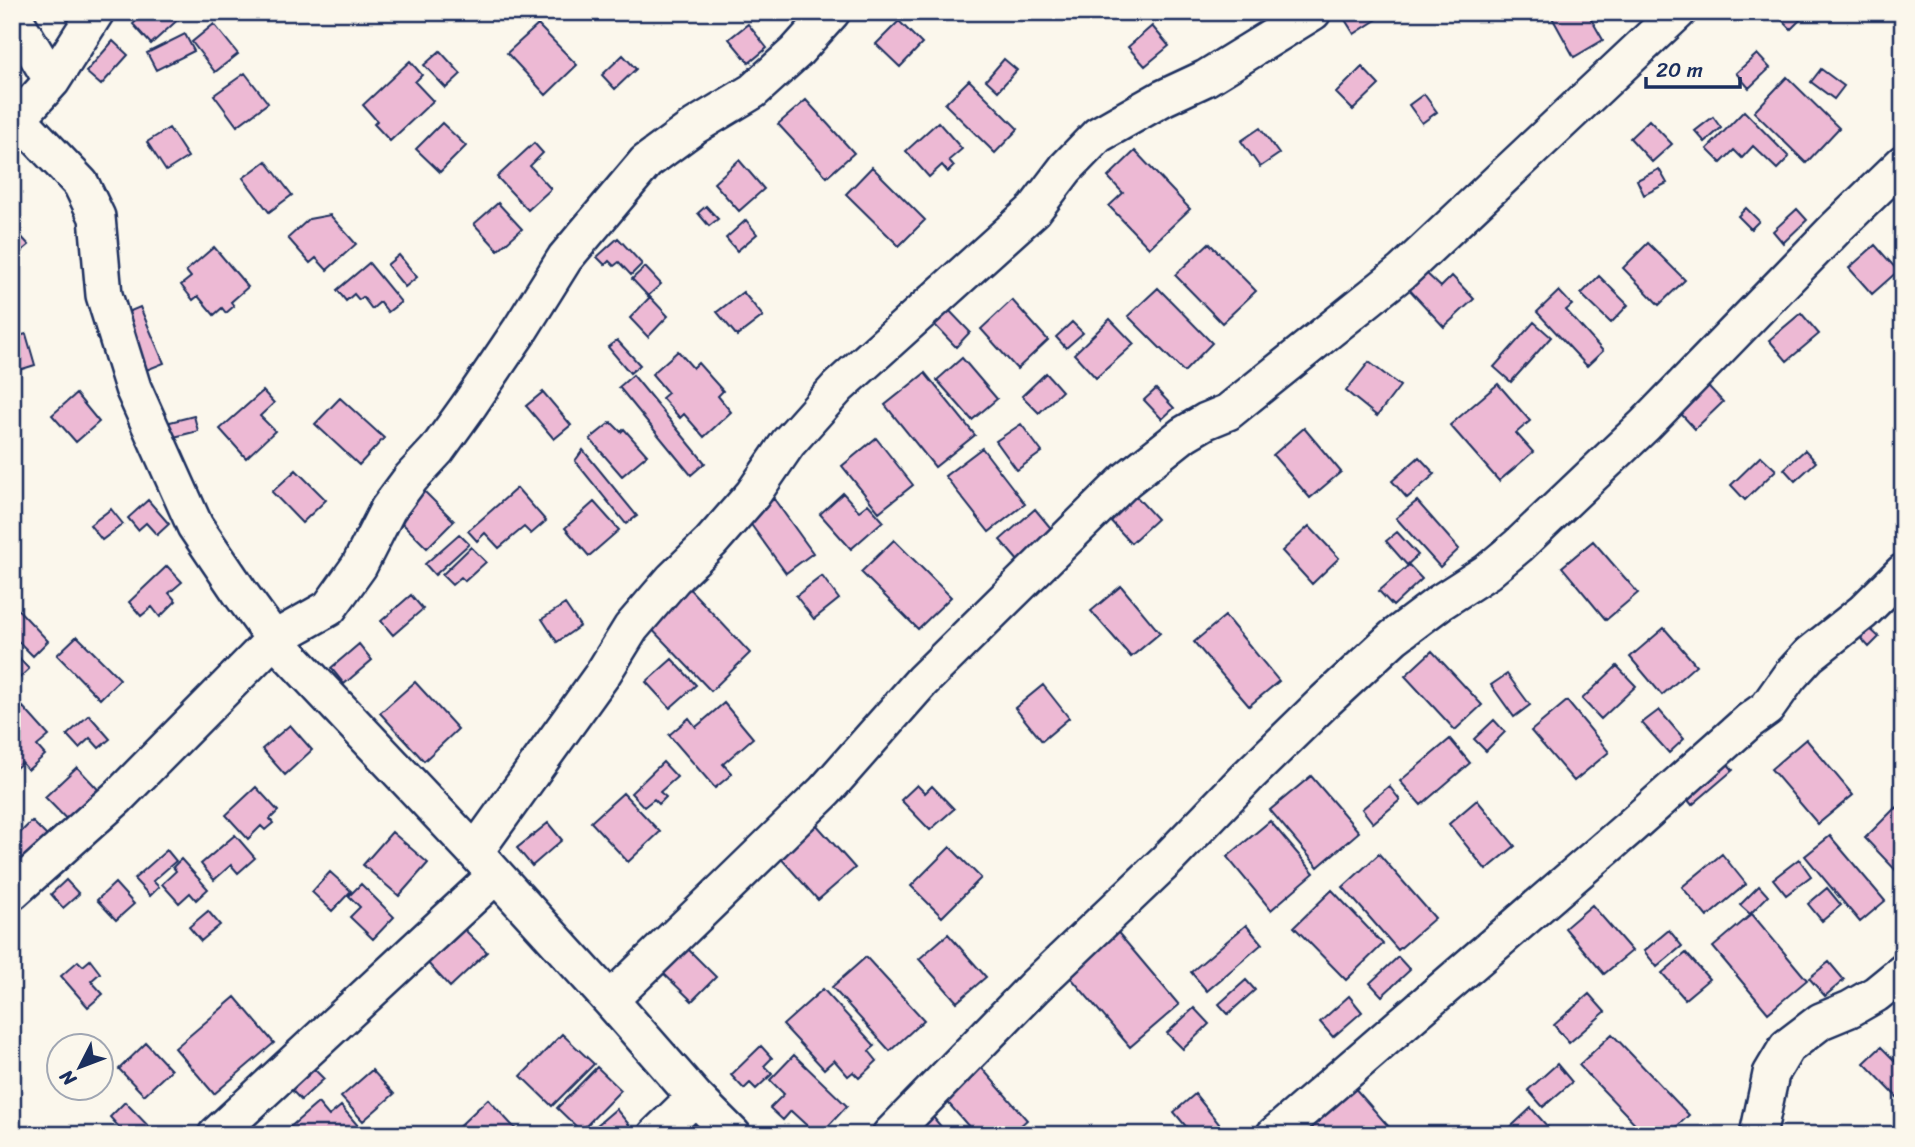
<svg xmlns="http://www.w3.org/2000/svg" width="1915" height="1147" font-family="Sriracha,sans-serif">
<rect width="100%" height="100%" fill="#fbf7ec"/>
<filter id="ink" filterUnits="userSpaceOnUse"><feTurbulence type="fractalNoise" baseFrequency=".0143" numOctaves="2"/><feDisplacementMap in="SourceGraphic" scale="14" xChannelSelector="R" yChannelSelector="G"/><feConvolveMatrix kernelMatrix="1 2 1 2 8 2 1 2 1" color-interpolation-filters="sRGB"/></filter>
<g filter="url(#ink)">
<!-- building -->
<path fill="#edb9d4" stroke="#1b2f5e" stroke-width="2" d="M146,12H178L182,16L151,44L133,24Z
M1353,12H1375L1379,18L1354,34L1344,18Z
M1549,12H1587L1603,40L1574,57Z
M1774,12H1808L1791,29Z
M899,21L922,44L900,67L876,44Z
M214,24L238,54L215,72L192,42Z
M748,24L767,48L749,63L729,39Z
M538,25L577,65L546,95L507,53Z
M1152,26L1169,46L1145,66L1128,47Z
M185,34L194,51L156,70L147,53Z
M113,41L128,55L101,85L86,72Z
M440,51L461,74L446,88L424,65Z
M1757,54L1770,68L1749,88L1736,73Z
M623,55L636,69L615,89L602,75Z
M1004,59L1017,70L998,91L986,80Z
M410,61L422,75L415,82L433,101L390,141L374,124L377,121L363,105Z
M1362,67L1379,85L1353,110L1336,93Z
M1821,69L1844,86L1834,99L1811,82Z
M245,73L268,103L237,126L214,95Z
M1787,77L1839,128L1806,163L1754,112Z
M969,80L1018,129L995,153L945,104Z
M1424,94L1437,112L1422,123L1409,105Z
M806,100L854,153L827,177L778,124Z
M1744,111L1789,157L1777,169L1753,146L1742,158L1734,150L1721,163L1707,149Z
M1713,117L1721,128L1705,142L1695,131Z
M1649,120L1672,144L1652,162L1630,138Z
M938,122L962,149L949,160L954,166L948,172L942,165L929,177L906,151Z
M442,123L466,146L440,172L416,149Z
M169,128L188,157L166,171L147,142Z
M1260,128L1279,154L1260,167L1241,141Z
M534,143L543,153L530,166L551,189L528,210L497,177Z
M1135,151L1190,209L1149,248L1109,206L1123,193L1108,177Z
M739,160L764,189L739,211L714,183Z
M266,161L292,195L269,212L243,178Z
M872,167L925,220L899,246L846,194Z
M1659,169L1667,183L1644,195L1637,180Z
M498,203L522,229L498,250L474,224Z
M706,206L718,219L709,226L698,213Z
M1746,208L1759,221L1751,229L1738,216Z
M1797,209L1807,220L1783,243L1773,231Z
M330,215L356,244L327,270L316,258L310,263L288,238L309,219Z
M746,220L757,234L737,251L726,238Z
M17,232L29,245L12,259V236Z
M618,238L642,264L631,275L619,262L614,266L609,261L605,265L597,257Z
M1209,243L1256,291L1222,323L1175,275Z
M1648,243L1685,280L1659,305L1623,268Z
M1875,245L1898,271L1872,294L1849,268Z
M214,247L248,287L231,302L234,306L226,313L222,308L214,315L198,296L193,300L181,285L191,277L186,271Z
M399,255L417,277L405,287L387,265Z
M369,263L401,302L388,312L380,302L372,309L363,297L359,300L354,294L346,301L337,290Z
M645,267L661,284L648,296L632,279Z
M1424,271L1441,287L1452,276L1474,299L1444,327L1407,287Z
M1599,276L1628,305L1611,323L1581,294Z
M1158,288L1212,343L1184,372L1128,316Z
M1559,291L1572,305L1566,310L1603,351L1587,366L1537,312Z
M743,292L763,316L737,336L717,312Z
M650,297L668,316L648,337L630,318Z
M1012,300L1048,340L1017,369L981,329Z
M140,307L164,363L144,371L121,315Z
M946,307L970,332L956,347L931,321Z
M1801,313L1819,334L1787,361L1769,340Z
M1110,319L1134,344L1096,378L1074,354Z
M1072,322L1083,333L1066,348L1056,337Z
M1534,322L1551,337L1511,382L1494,367Z
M26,334L35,365L19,370L12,348V338Z
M617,340L640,365L630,373L608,347Z
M678,351L693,368L698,363L723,391L718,396L731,412L704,437L684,414L680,418L662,398L668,393L652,374Z
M962,358L997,399L972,420L937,380Z
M1369,362L1400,386L1377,416L1346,391Z
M925,373L975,435L935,467L885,405Z
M1046,373L1062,391L1039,413L1022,396Z
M633,375L705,463L691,475L619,387Z
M1699,376L1723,402L1695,429L1671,403Z
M1498,384L1530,421L1516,433L1533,452L1499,481L1450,425Z
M1156,389L1174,408L1162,419L1144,400Z
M263,391L274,403L260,416L275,431L246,458L220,429Z
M543,392L571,425L554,439L526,406Z
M76,394L99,422L76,442L52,415Z
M340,398L384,438L359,465L315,424Z
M194,416L198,431L166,439L162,424Z
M611,422L621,432L624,429L647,455L622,476L590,439Z
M1021,424L1042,452L1017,470L996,441Z
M1304,428L1341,472L1310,498L1273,455Z
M876,438L913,485L879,512L842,466Z
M982,448L1025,504L989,532L945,476Z
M583,450L637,516L626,524L575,461Z
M1805,450L1816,462L1795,481L1784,469Z
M1761,456L1776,470L1745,500L1731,485Z
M1419,457L1435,474L1407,498L1392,481Z
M296,470L326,500L302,523L272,492Z
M418,485L454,521L427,548L391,512Z
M517,488L546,521L531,534L524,527L499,548L485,533L477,541L468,531Z
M843,493L859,511L868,504L883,521L851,549L820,514Z
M1134,494L1157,519L1131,543L1108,518Z
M774,499L813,553L786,573L747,519Z
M148,500L169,524L157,535L146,523L138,530L128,518Z
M1417,501L1459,549L1440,567L1396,518Z
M594,502L619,530L589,556L565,528Z
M111,509L123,524L102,540L90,525Z
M1035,509L1054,532L1019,562L1000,540Z
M1309,526L1339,558L1312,584L1282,551Z
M1397,532L1418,555L1407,565L1386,541Z
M459,534L469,544L435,575L425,564Z
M894,540L951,597L918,629L861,572Z
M1593,541L1638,593L1606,620L1562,567Z
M471,547L486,562L465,581L461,577L452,585L442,575Z
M1409,565L1422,579L1393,606L1379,591Z
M167,566L182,582L169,593L176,601L160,617L152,607L141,616L129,602Z
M822,576L839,599L814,619L796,596Z
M684,583L750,653L711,691L644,621Z
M1121,586L1160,633L1131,657L1091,611Z
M411,595L423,609L393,635L381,621Z
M12,603L48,641L33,656L12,635Z
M565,604L580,626L557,642L542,619Z
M1225,616L1279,681L1249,706L1194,642Z
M1868,627L1879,637L1869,647L1859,636Z
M1664,628L1696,665L1662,695L1630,657Z
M77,636L120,679L100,699L57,655Z
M359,644L372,660L344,684L331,668Z
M12,651L29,669L13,684L12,683Z
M1432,651L1482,705L1455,730L1405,676Z
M672,659L696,685L670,708L646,682Z
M1617,666L1636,686L1601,719L1582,699Z
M1507,674L1530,705L1514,717L1491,685Z
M415,682L458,729L424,761L380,713Z
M1043,685L1069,718L1042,741L1015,708Z
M1567,701L1609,752L1574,781L1531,731Z
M724,703L753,738L723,764L732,774L715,788L669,735L689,718L696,727Z
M23,707L49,736L37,746L45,755L28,770L22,763L12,771V716Z
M1659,710L1684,739L1669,753L1642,723Z
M89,715L110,739L99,748L90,738L79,748L67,735Z
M1494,720L1505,732L1486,751L1474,739Z
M290,725L312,750L285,775L262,749Z
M1450,739L1470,763L1421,805L1400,781Z
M1806,739L1853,795L1818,824L1771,769Z
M1719,754L1733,770L1692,805L1679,789Z
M663,762L677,777L660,792L666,797L659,804L654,799L644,807L631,793Z
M77,767L108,800L76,829L45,797Z
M1311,776L1359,832L1318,867L1270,810Z
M917,785L925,793L932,786L954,809L930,830L901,800Z
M1389,786L1400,800L1373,823L1362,809Z
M256,787L278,811L270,819L273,823L265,830L261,826L248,839L226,815Z
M623,793L660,832L628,862L591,822Z
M1477,800L1515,846L1486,870L1449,824Z
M1896,807L1903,814V878L1865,838Z
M32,821L54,843L25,871L12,858V841Z
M1270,821L1314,873L1271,910L1227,857Z
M548,823L562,840L532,866L517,848Z
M815,823L855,868L818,900L778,855Z
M392,832L428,863L399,896L363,865Z
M235,835L255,858L238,873L231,865L214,880L201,864Z
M1830,836L1885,901L1860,922L1805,856Z
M950,847L981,878L942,917L911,886Z
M167,850L176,861L153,881L159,887L150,896L134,879Z
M1379,854L1435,918L1398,950L1343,887Z
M1722,854L1746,884L1707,917L1682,887Z
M181,859L208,889L196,900L190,893L179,903L162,884L176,871L173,867Z
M1799,859L1811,876L1786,895L1773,879Z
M330,872L351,891L332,911L312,892Z
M66,880L79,894L63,908L51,894Z
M115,883L134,904L116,920L97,900Z
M361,884L394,917L373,939L350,917L360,907L349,896Z
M1759,886L1768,896L1750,914L1740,905Z
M1827,888L1841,905L1822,921L1808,904Z
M1332,890L1383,944L1346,980L1294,927Z
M1592,905L1632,951L1604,974L1565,928Z
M208,911L220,925L201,941L189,927Z
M1752,914L1807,980L1768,1013L1713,947Z
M1110,923L1179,1005L1130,1047L1060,965Z
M460,925L487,952L450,987L425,960Z
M1246,925L1262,944L1207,991L1191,972Z
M1669,930L1682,946L1657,967L1644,951Z
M948,934L986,977L957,1002L919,959Z
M684,945L716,977L692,1001L660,970Z
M1686,953L1709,979L1685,999L1662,973Z
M866,957L924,1020L890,1051L832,987Z
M1398,957L1410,970L1382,996L1370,983Z
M90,960L100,973L91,981L103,994L88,1007L61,976L78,961L83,966Z
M1829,962L1844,980L1825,996L1809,978Z
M1246,980L1255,990L1228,1014L1219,1004Z
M823,989L875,1046L869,1051L877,1061L859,1078L853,1072L848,1076L834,1060L824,1069L783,1025Z
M1589,994L1605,1012L1569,1043L1554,1025Z
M1349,996L1362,1012L1333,1037L1320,1022Z
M235,997L274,1043L214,1094L175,1048Z
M1194,1008L1209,1024L1183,1049L1167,1033Z
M562,1034L594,1064L552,1106L521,1076Z
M1612,1034L1689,1115L1668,1135H1646L1579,1065Z
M146,1043L171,1070L144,1095L119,1069Z
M761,1046L772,1058L764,1066L772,1074L756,1089L750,1083L744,1089L731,1075Z
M1881,1047L1903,1069V1095L1899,1099L1864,1063Z
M794,1055L847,1106L820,1135H817L791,1111L783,1120L770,1108L784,1094L770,1080Z
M306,1061L324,1079L301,1100L284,1082Z
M1557,1064L1572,1082L1543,1107L1528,1090Z
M980,1066L1027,1120L1010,1135H976L944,1098Z
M597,1067L621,1090L581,1131L557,1108Z
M372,1070L394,1094L363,1121L341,1097Z
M1353,1086L1396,1135H1317L1309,1125Z
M1195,1094L1228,1135H1193L1174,1112Z
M488,1099L521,1135H450Z
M125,1102L155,1133L153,1135H126L110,1117Z
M318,1103L329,1116L341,1106L365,1134L281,1135Z
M1531,1108L1555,1135H1502Z
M616,1109L636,1133L634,1135H591L589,1132Z
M933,1117L948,1135H913Z"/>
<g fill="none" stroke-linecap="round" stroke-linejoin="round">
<defs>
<path id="street" d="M12,14L52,81
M19,119L81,184L97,217L104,295L133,388L195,526L241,594L274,639L475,852L610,1000L695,1097L733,1135
M12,125L52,81L96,12
M475,852L602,675L631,628L673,579L711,542L753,494L788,443L838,387L1034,210L1066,168L1098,135L1163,98L1206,78L1313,12
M12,892L118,797L274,639L329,608L359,566L388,509L411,478L437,450L470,404L520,330L565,258L646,162L695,126L753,91L796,52L832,12
M610,1000L825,791L922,681L1126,480L1184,434L1206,421L1228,412L1402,272L1678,12
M216,1135L496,875
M656,1135L695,1097
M890,1135L1034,987L1166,861L1247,777L1325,701L1394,637L1439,603L1487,572L1518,546L1645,425L1837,227L1903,163
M1274,1135L1630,827L1749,721L1767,708L1789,677L1809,655L1863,612L1903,572
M1758,1135L1771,1074L1787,1047L1821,1021L1850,1009L1876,994L1903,972"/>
</defs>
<!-- street casing -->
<use href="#street" stroke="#1b2f5e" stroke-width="40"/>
<!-- street -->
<use href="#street" stroke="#fbf7ec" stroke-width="35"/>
</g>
</g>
<!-- margin -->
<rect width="1915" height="1147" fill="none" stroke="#fbf7ec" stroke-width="42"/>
<rect x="21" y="21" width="1873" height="1105" fill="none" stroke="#1b2f5e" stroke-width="2.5" filter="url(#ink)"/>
<!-- north arrow -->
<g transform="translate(80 1067) rotate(228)"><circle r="33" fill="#fbf7ec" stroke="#a1a7b3" stroke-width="2"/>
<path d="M0-5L12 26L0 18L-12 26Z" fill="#1b2f5e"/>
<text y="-10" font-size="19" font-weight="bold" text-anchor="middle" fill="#1b2f5e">N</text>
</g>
<!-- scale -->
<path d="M1646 77v10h94v-10" fill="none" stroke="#1b2f5e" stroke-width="3.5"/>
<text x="1656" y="77" font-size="21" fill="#1b2f5e" stroke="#fbf7ec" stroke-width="5" paint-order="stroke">20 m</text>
</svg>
